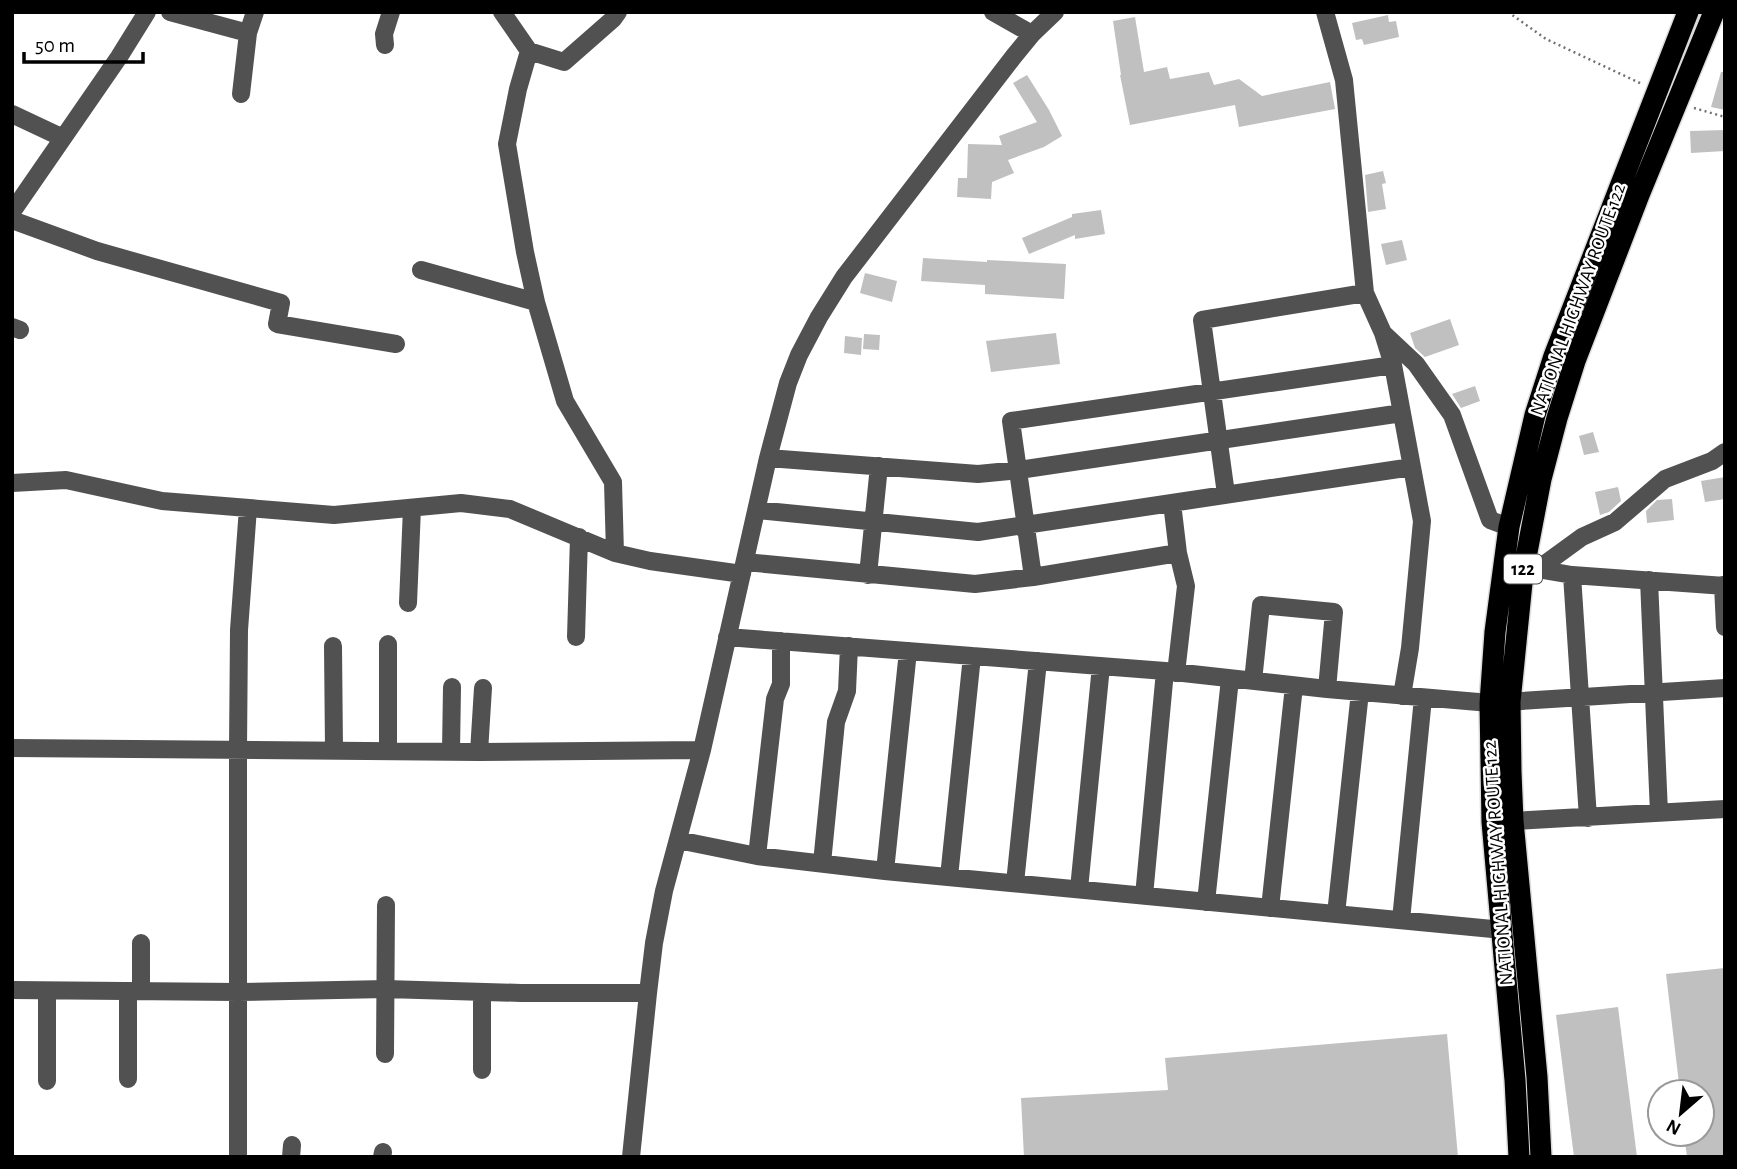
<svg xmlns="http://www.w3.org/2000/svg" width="1737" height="1169" font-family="'Alegreya Sans',sans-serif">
<rect width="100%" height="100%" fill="#fff"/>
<!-- building -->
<path fill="#c0c0c0" d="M1388,15L1389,22L1396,21L1399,37L1364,45L1362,39L1356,40L1352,23Z
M1135,17L1144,72L1167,67L1170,79L1209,72L1214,85L1239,79L1262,96L1330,82L1335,109L1239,127L1235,105L1130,125L1120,75H1121L1113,21Z
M1721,72H1725V110L1711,107Z
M1027,75L1049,110L1062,136L1044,147L1008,160L1014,173L992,182L991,199L957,197L958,178H967L968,144L1002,145L999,136L1037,122L1013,83Z
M1725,130V151L1691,153L1690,131Z
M1383,171L1386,183L1382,184L1386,209L1368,212L1365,175Z
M1101,210L1105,234L1075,239V235L1029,254L1022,238L1072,217V214Z
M1402,240L1407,260L1386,265L1381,244Z
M923,258L987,262V260L1066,264L1064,299L985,294V285L921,281Z
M865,273L897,281L892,302L860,293Z
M1450,319L1459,345L1425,357L1415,348L1410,333Z
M1056,333L1060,364L991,372L986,341Z
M864,334L880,335L879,350L863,349Z
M845,336L862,338L861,355L844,353Z
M1475,386L1480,401L1461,408L1452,394Z
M1593,432L1599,452L1584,455L1579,436Z
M1725,477V499L1705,502L1701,481Z
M1618,487L1621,501L1609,512L1600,515L1595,492Z
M1672,499L1674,520L1647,523L1646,511L1657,500Z
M1725,968V1157H1687L1684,1134H1702V1092H1680L1666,974Z
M1618,1007L1637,1157H1574L1556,1015Z
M1447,1034L1458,1157H1024L1021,1098L1168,1090L1165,1058Z"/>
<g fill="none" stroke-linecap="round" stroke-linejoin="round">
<defs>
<path id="highway" d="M1519,1157L1515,1080L1492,822L1490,703L1495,632L1509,527L1535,415L1554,356L1688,12
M1541,1157L1537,1077L1513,821L1511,772L1510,702L1523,573L1541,479L1557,418L1575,361L1639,195L1714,12"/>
</defs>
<!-- highway casing -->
<use href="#highway" stroke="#dbdbdb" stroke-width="24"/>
<!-- path -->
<path stroke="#737373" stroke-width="2.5" stroke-dasharray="2 3.5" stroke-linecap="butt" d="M1508,12L1546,39L1642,84
M1694,108L1725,117"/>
<!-- minor -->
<path stroke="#515151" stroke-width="18" d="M170,12L248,33L255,12
M502,12L529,51L518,89L507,144L525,252L536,302L565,401L613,482L615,553
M993,12L1032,34
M1325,12L1344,80L1365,293L1383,333L1393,365L1422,521L1410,648L1402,696
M385,45L384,34L391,12
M529,51L564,62L613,19L618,12
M241,94L248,33
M12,114L63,138
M12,212L119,57L147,12
M12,220L97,251L281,303L277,324L396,344
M421,270L536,302
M12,327L20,330
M1383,333L1416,364L1452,415L1490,520L1509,527
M768,458L978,474L1019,470L1402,413
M12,483L66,480L162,501L334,515L461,503L510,509L615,553L650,561L742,574
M1226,494L1202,320L1365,293
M1172,503L1178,553L1186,586L1176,673
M757,510L978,532L1412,467
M745,562L975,584L1033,577L1178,553
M1531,568L1572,575L1725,586
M1538,569L1582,537L1615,522L1665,479L1712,461L1725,452
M868,575L879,466
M1572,575L1588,818
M1033,577L1011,421L1393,365
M1649,580L1659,813
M1723,585L1725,627
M408,603L412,508
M576,637L579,537
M727,637L1165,671L1327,689L1490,703L1725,688
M333,646L334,750
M1253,681L1261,605L1334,612L1327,689
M12,748L479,752L702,750
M388,751V644
M451,751L452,687
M479,752L483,688
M1513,821L1725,809
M678,840L757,856L885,871L1503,930
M757,856L775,699L781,684V641
M822,863L836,722L847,691L849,646
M885,871L908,651
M949,877L972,656
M1015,883L1038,661
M1079,889L1101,666
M1144,896L1165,671
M1206,902L1230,679
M1270,908L1294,686
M1336,914L1360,692
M1401,920L1423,698
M12,990L238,992L386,989L521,993H648
M47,991V1081
M128,991V1079
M141,991V943
M482,992V1070
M385,1054L386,905
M238,1157V749L239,630L248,508
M291,1157L292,1145
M382,1157L383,1152
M631,1157L648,993L654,943L664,891L702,750L768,458L788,383L799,355L819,317L844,277L1014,56L1032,34L1055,12"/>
<!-- highway -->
<use href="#highway" stroke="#000" stroke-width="21"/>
</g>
<g text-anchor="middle" stroke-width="5" stroke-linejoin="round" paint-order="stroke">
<!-- shield labels -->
<rect fill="#fff" stroke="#4c4c4c" stroke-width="2" x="1504" y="554.5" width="38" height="29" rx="5"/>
<g font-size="18" font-weight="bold" fill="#000">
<text x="1523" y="575">122</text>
</g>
<!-- street labels -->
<g font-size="19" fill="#000" stroke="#fff">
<text transform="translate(1577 299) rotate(-70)" y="7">NATIONAL HIGHWAY ROUTE 122</text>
<text transform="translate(1497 863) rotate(-94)" y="7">NATIONAL HIGHWAY ROUTE 122</text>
</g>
</g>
<!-- border -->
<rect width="1737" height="1169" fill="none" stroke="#000000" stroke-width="28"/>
<!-- north arrow -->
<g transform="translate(1681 1113) rotate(208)"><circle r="33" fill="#ffffff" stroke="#999999" stroke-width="2"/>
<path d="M0-5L12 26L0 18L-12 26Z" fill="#000000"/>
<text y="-10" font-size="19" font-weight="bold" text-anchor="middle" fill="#000000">N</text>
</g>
<!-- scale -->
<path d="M24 52v10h119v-10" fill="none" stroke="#000000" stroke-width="3.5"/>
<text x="35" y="52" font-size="21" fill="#000000" stroke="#ffffff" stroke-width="5" paint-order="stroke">50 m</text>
</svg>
